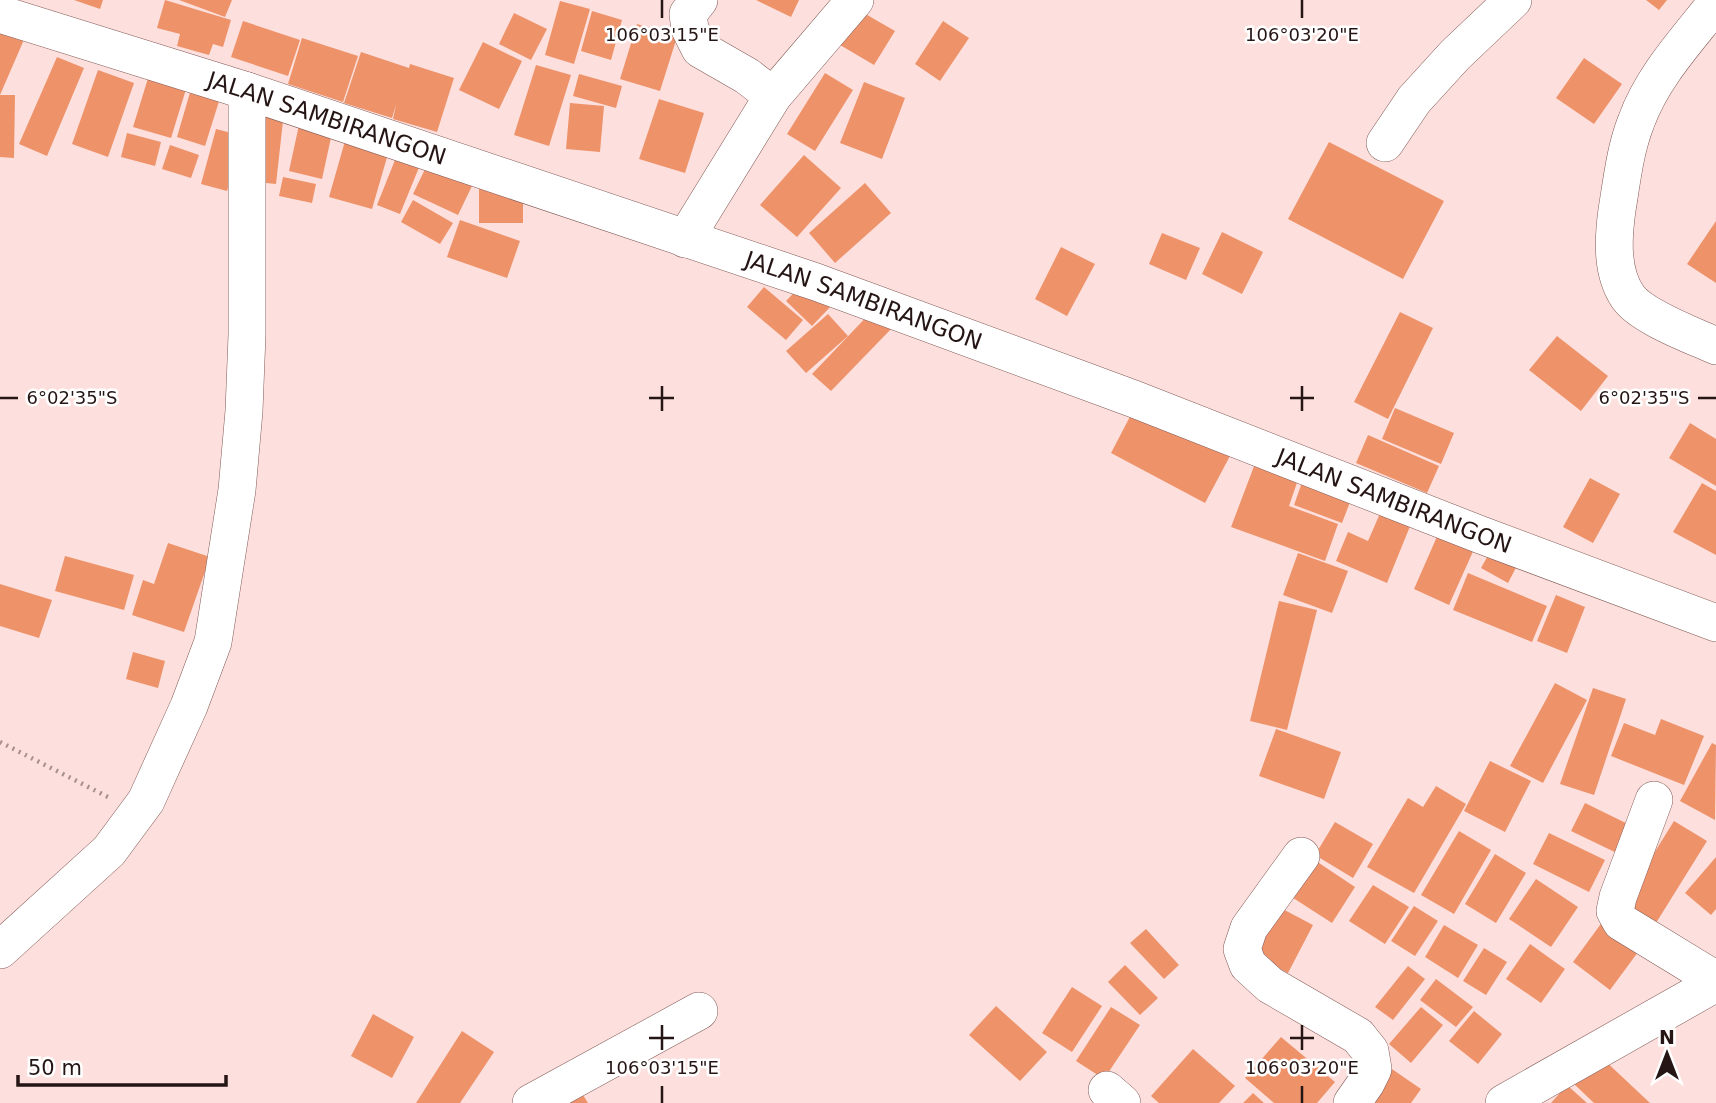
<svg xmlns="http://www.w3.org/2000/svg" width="1716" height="1103" font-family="'DejaVu Sans',sans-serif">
<rect width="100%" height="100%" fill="#fde0dd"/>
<!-- building -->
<path fill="#ee926a" d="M74,0H103L100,9Z
M165,0L231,20L223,47L213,44L209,55L177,46L180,34L157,28Z
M179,0H232L225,17Z
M756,0H799L791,17Z
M1646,0H1667L1659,10Z
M560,1L590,9L574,64L545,55Z
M855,8L895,31L874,65L835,42Z
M592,11L622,20L611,60L581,51Z
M514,13L547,29L531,60L499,44Z
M243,21L300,40L288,76L231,57Z
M943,21L969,38L940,81L915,64Z
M0,23L26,35L0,95H15L14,158L0,157Z
M637,24L677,37L660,91L620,79Z
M302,38L358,56L343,102L288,84Z
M483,42L522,61L499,109L459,90Z
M361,52L409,68L410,64L454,78L437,132L393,119L396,105L392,118L344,103Z
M57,57L84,68L47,156L19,144Z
M1584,58L1622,84L1594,124L1556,98Z
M536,65L571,75L549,146L514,135Z
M98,70L134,83L108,157L72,144Z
M825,73L853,90L815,151L787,134Z
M579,74L622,86L616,108L573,96Z
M149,75L187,86L171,138L133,127Z
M864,82L905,98L882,159L840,143Z
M191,89L220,98L205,146L177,137Z
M659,99L704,113L685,173L639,159Z
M570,103L604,106L600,152L566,149Z
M255,108L284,112L276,184L246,181Z
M299,125L332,133L322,179L289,171Z
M216,129L243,136L227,191L201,184Z
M127,133L161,142L155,166L121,157Z
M347,134L390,147L372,209L329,197Z
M1329,142L1444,201L1403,279L1288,219Z
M170,145L199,155L191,178L162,169Z
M397,155L420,165L400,214L377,205Z
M804,155L841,188L797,237L760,205Z
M427,165L472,186L458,215L413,194Z
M283,177L316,184L312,203L279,196Z
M865,183L891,213L835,263L809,233Z
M479,187H523V223H479Z
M413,200L453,223L440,244L401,222Z
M460,220L520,241L507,278L447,257Z
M1716,221V283L1687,264Z
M1222,232L1263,252L1242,294L1202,274Z
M1162,233L1200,248L1186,280L1149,264Z
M1061,247L1095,264L1067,316L1035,299Z
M807,279L833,304L812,326L786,301Z
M764,287L803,320L786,340L747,307Z
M874,309L893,327L831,391L812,374Z
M1400,312L1433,328L1388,419L1354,402Z
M828,314L848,336L806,373L786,351Z
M1557,336L1608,376L1581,411L1529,370Z
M1135,407L1230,456L1205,503L1111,453Z
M1395,408L1454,433L1441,464L1382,439Z
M1690,423L1716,439V486L1669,458Z
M1368,435L1439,466L1427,493L1356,463Z
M1259,453L1302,468L1289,506L1338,524L1325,561L1231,527Z
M1306,471L1355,489L1342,523L1294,505Z
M1590,478L1620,494L1593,543L1563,527Z
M1702,483L1716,491V555L1673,532Z
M1385,502L1415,514L1387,583L1336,561L1348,532L1368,541Z
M1439,532L1475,547L1449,605L1414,589Z
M168,543L210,557L184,632L132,615L143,580L154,584Z
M1495,543L1521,558L1508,583L1481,568Z
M1298,553L1348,571L1332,613L1283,595Z
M65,556L134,575L124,610L55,591Z
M1468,573L1547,606L1532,642L1453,610Z
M0,584L52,600L39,638L0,626Z
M1556,595L1585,607L1567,653L1537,641Z
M1279,601L1317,610L1287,730L1250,721Z
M133,652L165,661L158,688L126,679Z
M1555,683L1587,700L1543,783L1510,766Z
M1593,688L1626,699L1594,795L1560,784Z
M1661,719L1704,736L1684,785L1611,756L1624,723L1655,735Z
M1276,729L1341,752L1324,799L1259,776Z
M1712,743L1716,745L1715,820L1680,801Z
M1490,761L1531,781L1505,832L1464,811Z
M1436,786L1466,804L1414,893L1367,867L1408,798L1423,807Z
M1585,803L1636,828L1623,856L1571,831Z
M1674,821L1707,841L1656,923L1623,903Z
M1335,822L1373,844L1353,878L1315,855Z
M1459,831L1491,850L1454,914L1421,895Z
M1549,833L1605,860L1589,892L1533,864Z
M1495,854L1526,873L1496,923L1465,904Z
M1310,857L1355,887L1332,923L1287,894Z
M1716,857V909L1711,915L1685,893Z
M1536,879L1578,907L1551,947L1509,919Z
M1373,885L1409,907L1385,944L1349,921Z
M1275,905L1313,925L1288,973L1250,954Z
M1414,906L1438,921L1415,956L1391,941Z
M1603,921L1641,948L1610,990L1573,962Z
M1444,925L1478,945L1458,978L1425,957Z
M1146,929L1179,965L1164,979L1130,943Z
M1530,944L1565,969L1541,1003L1506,979Z
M1484,948L1507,962L1486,995L1463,981Z
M1125,965L1158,998L1140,1015L1108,982Z
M1408,966L1425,979L1393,1020L1375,1007Z
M1436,979L1473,1007L1456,1027L1420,1000Z
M1072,987L1102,1006L1072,1052L1042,1033Z
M996,1006L1047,1052L1020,1081L969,1035Z
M1111,1007L1140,1025L1104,1079L1076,1061Z
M1421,1007L1443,1025L1411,1063L1389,1044Z
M1474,1011L1502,1034L1478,1064L1449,1041Z
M373,1014L414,1037L392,1078L351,1056Z
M462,1031L494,1052L460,1103H416Z
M1281,1037L1335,1082L1317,1103H1274L1245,1078Z
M1193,1049L1235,1086L1219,1103H1159L1151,1096Z
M1600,1056L1650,1103H1594L1574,1084Z
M1389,1067L1421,1089L1411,1103H1364Z
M1567,1085L1587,1103H1551Z
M578,1087L588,1103H551Z
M1253,1093L1264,1103H1243Z"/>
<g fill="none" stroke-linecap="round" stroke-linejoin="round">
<defs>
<g id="minor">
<path d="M699,0L688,14L690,29L700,49L747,76L773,96"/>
<path d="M1716,3C1687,40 1652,77 1636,122C1625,150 1622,180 1617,210C1613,239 1611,272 1628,297C1642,317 1694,336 1716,346"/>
<path id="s1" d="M0,14L247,91L816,282L1134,399L1481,535L1716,623"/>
<path d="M1385,143L1414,100L1455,55L1513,0"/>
<path d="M685,239L773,96L855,0"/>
<path d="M1654,800L1618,897L1615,911L1621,922L1716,980"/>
<path d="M1301,856L1249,928L1242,949L1248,965L1270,985L1358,1036L1370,1051L1373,1069L1366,1083L1352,1103"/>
<path d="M0,950L109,851L146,801L189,706L213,642L237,490L244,411L247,335V91"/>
<path d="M1107,1090L1122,1103"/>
<path d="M531,1103L699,1011"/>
<path d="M1504,1103L1716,983"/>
</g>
</defs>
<!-- minor casing -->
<use href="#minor" stroke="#815956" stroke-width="38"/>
<!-- path -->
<path stroke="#a78f8d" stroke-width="4.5" stroke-dasharray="2 5" stroke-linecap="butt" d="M0,742L108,797"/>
<!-- minor -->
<use href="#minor" stroke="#fff" stroke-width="37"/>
</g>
<!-- ticks -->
<path fill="none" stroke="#251514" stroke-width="2.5" d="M662,0V18M1302,0V18M662,386V411M1302,386V411M0,398H18M649,398H674M1290,398H1314M1698,398H1716M662,1025V1050M1302,1025V1050M649,1038H674M1290,1038H1314M662,1086V1103M1302,1086V1103"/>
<g text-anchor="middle" stroke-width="5" stroke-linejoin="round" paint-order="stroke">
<!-- street labels -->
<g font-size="23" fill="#251514" stroke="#fff">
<text dy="8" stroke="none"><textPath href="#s1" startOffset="343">JALAN SAMBIRANGON</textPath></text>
<text dy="8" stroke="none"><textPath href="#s1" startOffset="910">JALAN SAMBIRANGON</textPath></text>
<text dy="8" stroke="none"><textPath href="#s1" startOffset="1477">JALAN SAMBIRANGON</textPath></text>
</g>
</g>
<g font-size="18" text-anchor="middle" fill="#251514" stroke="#fff" stroke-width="5" stroke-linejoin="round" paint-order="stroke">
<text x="662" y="41">106°03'15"E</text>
<text x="1302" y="41">106°03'20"E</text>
<text x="72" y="404">6°02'35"S</text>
<text x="1644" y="404">6°02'35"S</text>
<text x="662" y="1074">106°03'15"E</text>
<text x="1302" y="1074">106°03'20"E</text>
</g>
<!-- north arrow -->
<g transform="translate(1667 1054)" stroke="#ffffff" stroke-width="5" paint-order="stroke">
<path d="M0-5L12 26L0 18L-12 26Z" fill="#251514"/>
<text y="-10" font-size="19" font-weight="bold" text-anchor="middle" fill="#251514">N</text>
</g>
<!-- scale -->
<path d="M18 1075v10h208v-10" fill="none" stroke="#251514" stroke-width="3.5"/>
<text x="28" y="1075" font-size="21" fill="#251514" stroke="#ffffff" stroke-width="5" paint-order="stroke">50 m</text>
</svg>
